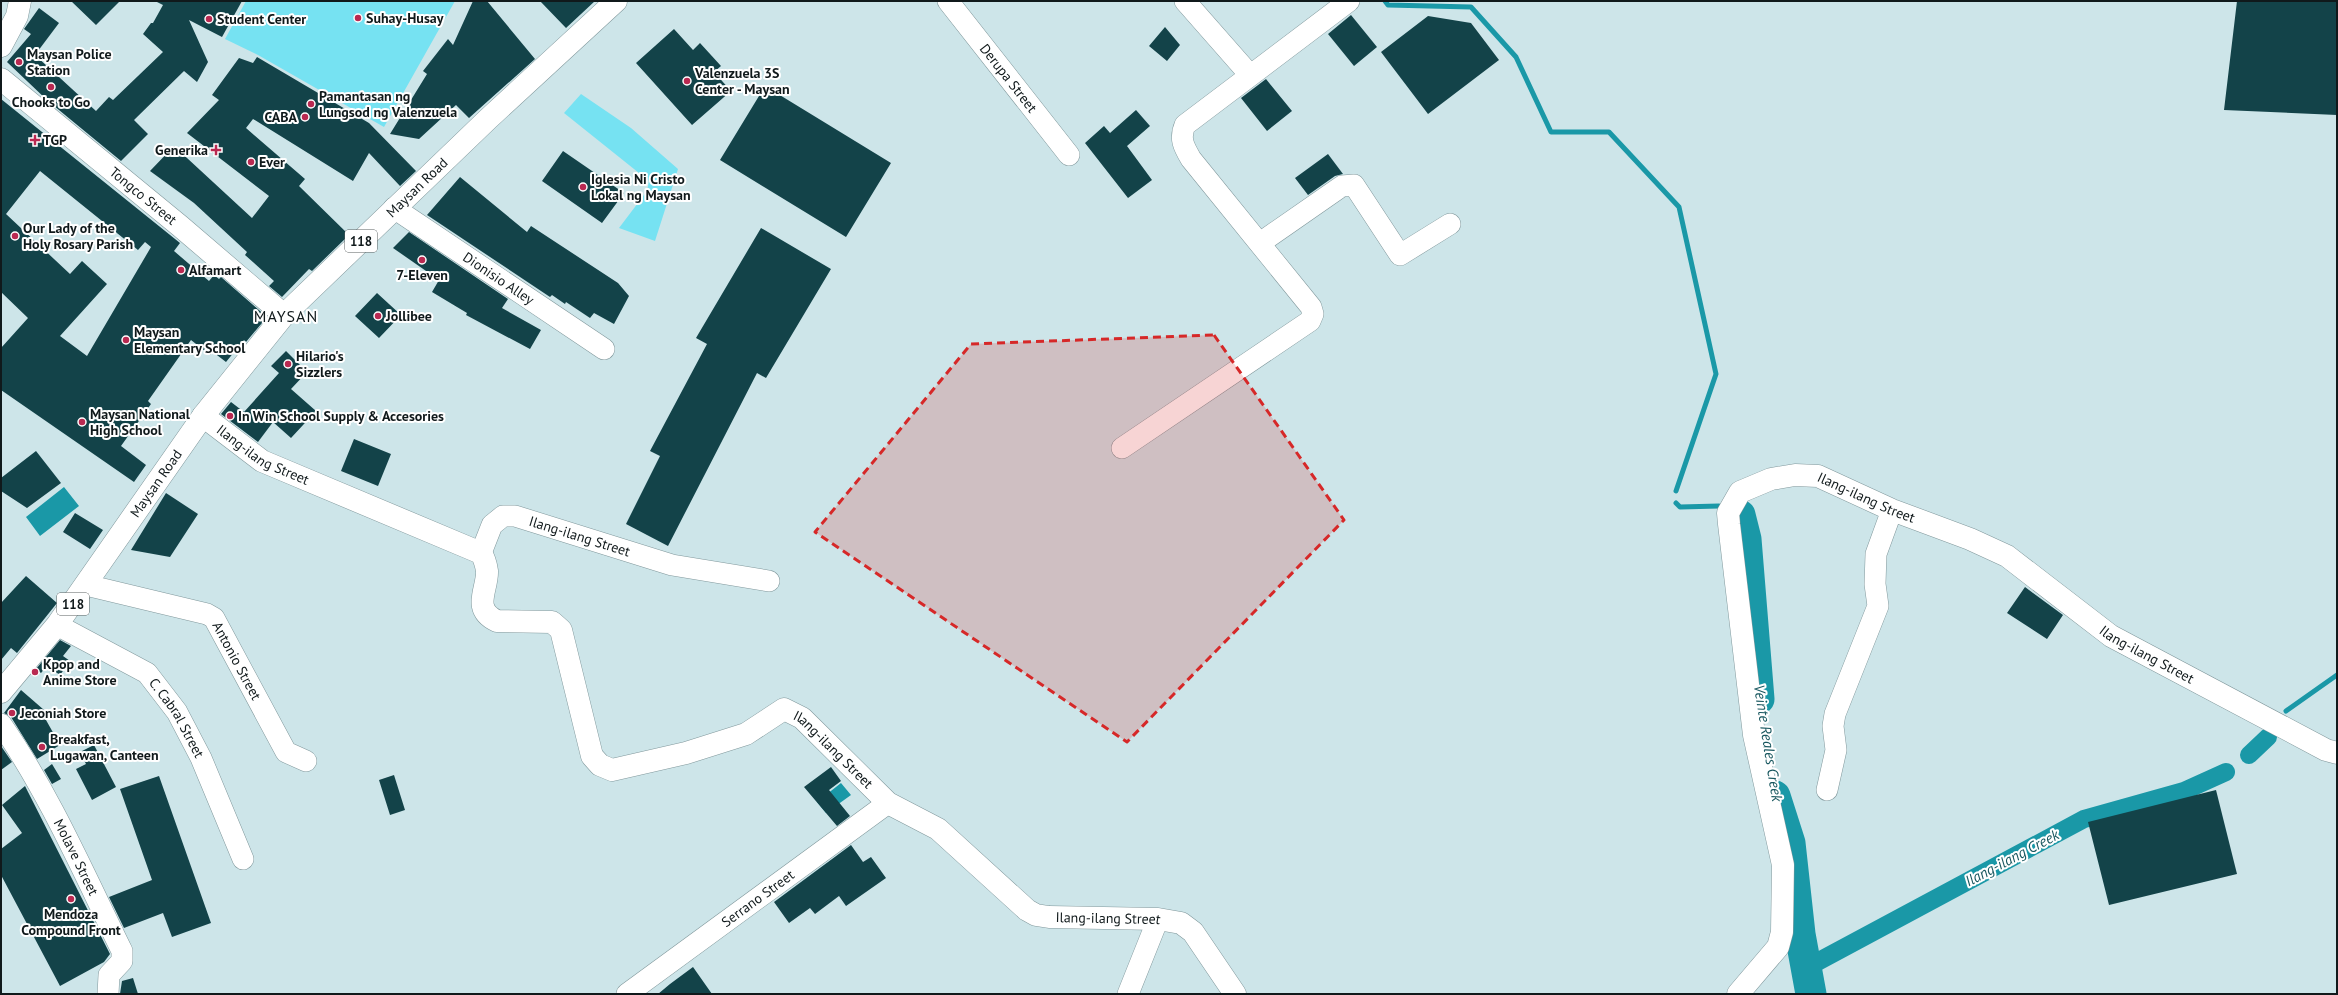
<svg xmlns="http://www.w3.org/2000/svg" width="2338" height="995" font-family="'PT Sans',sans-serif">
<rect width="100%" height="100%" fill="#cde5e9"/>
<!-- green -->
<path fill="#76e2f2" d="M246,1H455L384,127L258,55L225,39Z
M581,94L631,128L678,169L655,241L619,228L647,191L649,181L564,113Z"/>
<!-- water -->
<path fill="#1a98a7" d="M64,487L79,506L40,536L26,517Z
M841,783L851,795L826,813L817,802Z"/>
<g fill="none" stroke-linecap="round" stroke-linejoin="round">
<!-- stream -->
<path stroke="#1a98a7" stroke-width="5" d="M1385,1L1388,5L1471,7L1516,57L1551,132H1609L1679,207L1716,374L1676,491
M1676,503L1680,507L1719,506
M2286,711L2337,675"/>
<!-- canal -->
<path stroke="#1a98a7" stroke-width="18" d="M2249,755L2268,737
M1806,968L2084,819L2184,791L2226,772"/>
<!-- river -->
<path stroke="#1a98a7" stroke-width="31" d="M1740,515L1746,539L1759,699
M1775,796L1790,843L1800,934L1811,994"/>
</g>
<!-- building -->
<path fill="#134349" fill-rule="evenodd" d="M71,1H120L96,25Z
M155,1H242L222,37L189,20L208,62L197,82L184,71L134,120L148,134L121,161L48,101L7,62L31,34L24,29L39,8L59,23L35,55L96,111L109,97L113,100L163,52L143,34L151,23H153L163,5Z
M473,1H487L535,59L469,118L456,105L419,139L390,134L427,74L423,71L448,39L453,45Z
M540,1H595L566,28Z
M2237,1H2337V115L2224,110Z
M1351,15L1377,47L1354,66L1328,34Z
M1428,16L1471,23L1499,60L1428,114L1381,52Z
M1165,27L1180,45L1167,61L1149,46Z
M674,29L693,50L700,43L721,66L714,72L731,91L692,125L636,63Z
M257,57L369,123L416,171L400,186L369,153L353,181L253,119L246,128L305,179L299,186L349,235L312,271L309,269L282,297L269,286L274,281L245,255L247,252L194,203L150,171L174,146L252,218L269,196L187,133L219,100L212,95L239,58L253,63Z
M1266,79L1292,111L1267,131L1241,98Z
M765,86L891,163L846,237L720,160Z
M1,99L180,243L174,251L209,281L214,275L219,279L221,277L267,317L246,342L244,340L226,362L213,352L210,355L191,340L148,401L151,404L121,446L146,465L134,482L1,390V348L28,318L1,292ZM40,171L138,250L145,242L151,247L87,356L60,336L107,284L82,261L70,274L6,214Z
M1136,110L1150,126L1127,146L1152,180L1128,198L1085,143L1104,126L1110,133Z
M563,151L624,193L602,223L542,181Z
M1328,154L1343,174L1335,176L1308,195L1295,178Z
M460,177L527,232L531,226L618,283L629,296L614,324L594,313L590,318L566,302L565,304L552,295L550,297L427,215Z
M761,228L831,269L766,378L757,373L668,546L626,524L660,456L650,451L707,344L696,338Z
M409,232L508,299L502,308L541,330L530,349L466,315L467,313L432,292L439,280L393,248Z
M377,293L401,315L379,338L355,316Z
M286,351L307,372L291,389L316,411L291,438L273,422L258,442L221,414L231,402L244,412L279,373L271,366Z
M354,439L391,454L378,486L341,471Z
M36,451L61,483L27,508L1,491V478Z
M166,493L198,514L170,557L131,550Z
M75,513L103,530L90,549L63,532Z
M26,576L57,603L17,653L11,648L1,660V603Z
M2025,587L2063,615L2047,639L2007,613Z
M60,640L71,646L63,656L70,661L60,675L47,666L41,673L36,669Z
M21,690L51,716L46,720L60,745L37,759L11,717L4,713Z
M94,745L116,787L92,800L76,769L86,764L80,752Z
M1,746L12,762L1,770Z
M52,764L61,779L52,784L44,770Z
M831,767L841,781L829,790L850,816L837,826L804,787Z
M394,775L405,810L390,815L379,780Z
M159,776L211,923L172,937L163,913L124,928L109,897L152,880L120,789Z
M25,786L110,954L104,962L60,986L1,875V849L22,833L2,805Z
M2216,790L2237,874L2109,905L2088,822Z
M851,845L863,862L871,857L886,878L846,906L839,896L815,914L810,908L789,923L774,902Z
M693,967L712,994H658L670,984Z
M133,978L138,994H120L122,981Z"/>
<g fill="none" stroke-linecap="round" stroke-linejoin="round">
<defs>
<g id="street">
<path id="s1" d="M948,1L1069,155"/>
<path d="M1185,1L1250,75"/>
<path id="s2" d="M394,208L604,349"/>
<path d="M1260,243L1342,186L1354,185L1400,255L1450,224"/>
<path d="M1122,448L1310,321L1313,314L1311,307L1191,159C1184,147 1179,139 1185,125L1349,1"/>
<path id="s3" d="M481,553L492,525L503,516H515L672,565L769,581"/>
<path id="s4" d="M86,585L207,614L214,618L286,752L306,761"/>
<path id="s5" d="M57,625L147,673L177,712L201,758L243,859"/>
<path id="s6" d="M1,724C50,795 84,874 122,951V961L109,975L108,994"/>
<path d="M1827,790L1836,750L1833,726L1835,714L1878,606L1875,584L1876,554L1892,510"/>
<path id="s7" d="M627,994L888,803"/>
<path d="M1128,994L1158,919"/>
</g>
<g id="secondary">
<path d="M1,46L17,16L20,1"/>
<path id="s8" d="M1,79L180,226L284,315"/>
<path id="s9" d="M203,416L262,461L481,553C484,558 486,564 487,571C488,589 471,609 497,621L552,622L561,630L592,756L600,765L612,770L686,753L746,734L784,709L802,718L888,803L938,829L1027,910L1036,915L1049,917L1158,919L1181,923L1193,932L1235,994"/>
<path id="s10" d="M1738,994L1778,947L1782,932L1783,865L1754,735L1729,524L1728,513L1740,492L1771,479L1795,475L1818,476L1892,510L1970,539L2007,556L2111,636L2326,750L2337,753"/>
</g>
<g id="primary">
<path id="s11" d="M1,692L57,625L203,416L284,315L488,119L616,1"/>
</g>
</defs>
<!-- street casing -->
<use href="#street" stroke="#81989c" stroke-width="22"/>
<!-- secondary casing -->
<use href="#secondary" stroke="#81989c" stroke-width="23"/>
<!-- primary casing -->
<use href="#primary" stroke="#81989c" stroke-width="23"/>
<!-- street -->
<use href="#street" stroke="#fff" stroke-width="21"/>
<!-- secondary -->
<use href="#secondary" stroke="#fff" stroke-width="22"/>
<!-- primary -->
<use href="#primary" stroke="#fff" stroke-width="22"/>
</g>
<!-- marked area -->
<path fill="#d62828" fill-opacity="0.2" stroke="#d62828" stroke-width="3" stroke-dasharray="8 5" stroke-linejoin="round" d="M1214,335L1344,520L1127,742L815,532L971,344Z"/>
<!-- markers -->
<g fill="#b92951" stroke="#fff" stroke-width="1.5">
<circle cx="358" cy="18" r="4"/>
<circle cx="209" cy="19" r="4"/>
<circle cx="19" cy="62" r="4"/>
<circle cx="687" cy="81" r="4"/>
<circle cx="51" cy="87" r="4"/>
<circle cx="311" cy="104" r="4"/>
<circle cx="305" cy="117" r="4"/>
<path d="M33 134h4v4h4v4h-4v4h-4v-4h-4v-4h4z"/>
<path d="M214 144h4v4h4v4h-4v4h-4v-4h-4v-4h4z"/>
<circle cx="251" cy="162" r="4"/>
<circle cx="583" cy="187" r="4"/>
<circle cx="15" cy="236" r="4"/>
<circle cx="422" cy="260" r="4"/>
<circle cx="181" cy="270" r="4"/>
<circle cx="378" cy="316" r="4"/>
<circle cx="126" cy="340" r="4"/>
<circle cx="288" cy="364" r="4"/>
<circle cx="230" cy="416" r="4"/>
<circle cx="82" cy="422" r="4"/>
<circle cx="35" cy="672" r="4"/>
<circle cx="12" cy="713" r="4"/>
<circle cx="42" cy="747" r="4"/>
<circle cx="71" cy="899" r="4"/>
</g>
<g text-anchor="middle" stroke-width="4" stroke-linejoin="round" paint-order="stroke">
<!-- shield labels -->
<g fill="#fff" stroke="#585e5f" stroke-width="1">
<rect x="345" y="230" width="32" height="22" rx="3"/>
<rect x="57" y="593" width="32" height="22" rx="3"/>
</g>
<g font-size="13" font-weight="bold" fill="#10191b">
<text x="361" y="246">118</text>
<text x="73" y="609">118</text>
</g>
<!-- poi labels -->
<g font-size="14" font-weight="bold" fill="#10191b" stroke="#fff" text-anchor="start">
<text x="366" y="23">Suhay-Husay</text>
<text x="217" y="24">Student Center</text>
<text x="27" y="59">Maysan Police<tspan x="27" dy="16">Station</tspan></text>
<text x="695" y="78">Valenzuela 3S<tspan x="695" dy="16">Center - Maysan</tspan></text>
<text x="319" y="101">Pamantasan ng<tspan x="319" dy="16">Lungsod ng Valenzuela</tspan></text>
<text x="51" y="107" text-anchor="middle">Chooks to Go</text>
<text x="297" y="122" text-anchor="end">CABA</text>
<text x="43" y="145">TGP</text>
<text x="208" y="155" text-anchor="end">Generika</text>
<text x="259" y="167">Ever</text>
<text x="591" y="184">Iglesia Ni Cristo<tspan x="591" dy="16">Lokal ng Maysan</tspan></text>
<text x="23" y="233">Our Lady of the<tspan x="23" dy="16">Holy Rosary Parish</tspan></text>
<text x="189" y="275">Alfamart</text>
<text x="422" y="280" text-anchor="middle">7-Eleven</text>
<text x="386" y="321">Jollibee</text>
<text x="134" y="337">Maysan<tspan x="134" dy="16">Elementary School</tspan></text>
<text x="296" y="361">Hilario's<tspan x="296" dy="16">Sizzlers</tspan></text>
<text x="90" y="419">Maysan National<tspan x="90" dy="16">High School</tspan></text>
<text x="238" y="421">In Win School Supply &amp; Accesories</text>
<text x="43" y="669">Kpop and<tspan x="43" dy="16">Anime Store</tspan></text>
<text x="20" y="718">Jeconiah Store</text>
<text x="50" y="744">Breakfast,<tspan x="50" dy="16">Lugawan, Canteen</tspan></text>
<text x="71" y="919" text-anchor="middle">Mendoza<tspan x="71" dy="16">Compound Front</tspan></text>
</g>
<!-- street labels -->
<g font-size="14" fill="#10191b" stroke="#fff">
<text dy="5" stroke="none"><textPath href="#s1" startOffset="98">Derupa Street</textPath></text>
<text dy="5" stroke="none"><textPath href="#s11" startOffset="656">Maysan Road</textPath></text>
<text dy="5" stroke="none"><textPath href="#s8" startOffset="184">Tongco Street</textPath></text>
<text dy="5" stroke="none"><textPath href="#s2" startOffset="126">Dionisio Alley</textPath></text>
<text dy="5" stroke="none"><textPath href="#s9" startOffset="72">Ilang-ilang Street</textPath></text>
<text dy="5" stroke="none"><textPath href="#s11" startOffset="260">Maysan Road</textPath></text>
<text dy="5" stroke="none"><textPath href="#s10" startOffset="659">Ilang-ilang Street</textPath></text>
<text dy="5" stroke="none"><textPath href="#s3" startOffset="124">Ilang-ilang Street</textPath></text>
<text dy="5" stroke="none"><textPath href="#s10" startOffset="983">Ilang-ilang Street</textPath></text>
<text dy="5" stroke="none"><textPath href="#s4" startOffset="181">Antonio Street</textPath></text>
<text dy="5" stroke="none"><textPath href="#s5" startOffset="156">C. Cabral Street</textPath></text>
<text dy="5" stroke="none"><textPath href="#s9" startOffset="858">Ilang-ilang Street</textPath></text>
<text dy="5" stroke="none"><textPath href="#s6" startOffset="153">Molave Street</textPath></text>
<text dy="5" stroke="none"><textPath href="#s7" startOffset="162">Serrano Street</textPath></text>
<text dy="5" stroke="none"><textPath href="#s9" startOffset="1194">Ilang-ilang Street</textPath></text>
</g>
<!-- water labels -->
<g font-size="15" font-style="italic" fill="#18575f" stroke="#fff">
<text transform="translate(1768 743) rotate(81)" y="5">Veinte Reales Creek</text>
<text transform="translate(2012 858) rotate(-28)" y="5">Ilang-ilang Creek</text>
</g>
<!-- quarter labels -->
<g font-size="16" letter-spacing="1" fill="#10191b" stroke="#fff">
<text x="286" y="322">MAYSAN</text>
</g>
</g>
<!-- border -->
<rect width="2338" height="995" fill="none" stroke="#10191b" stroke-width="4"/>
</svg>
